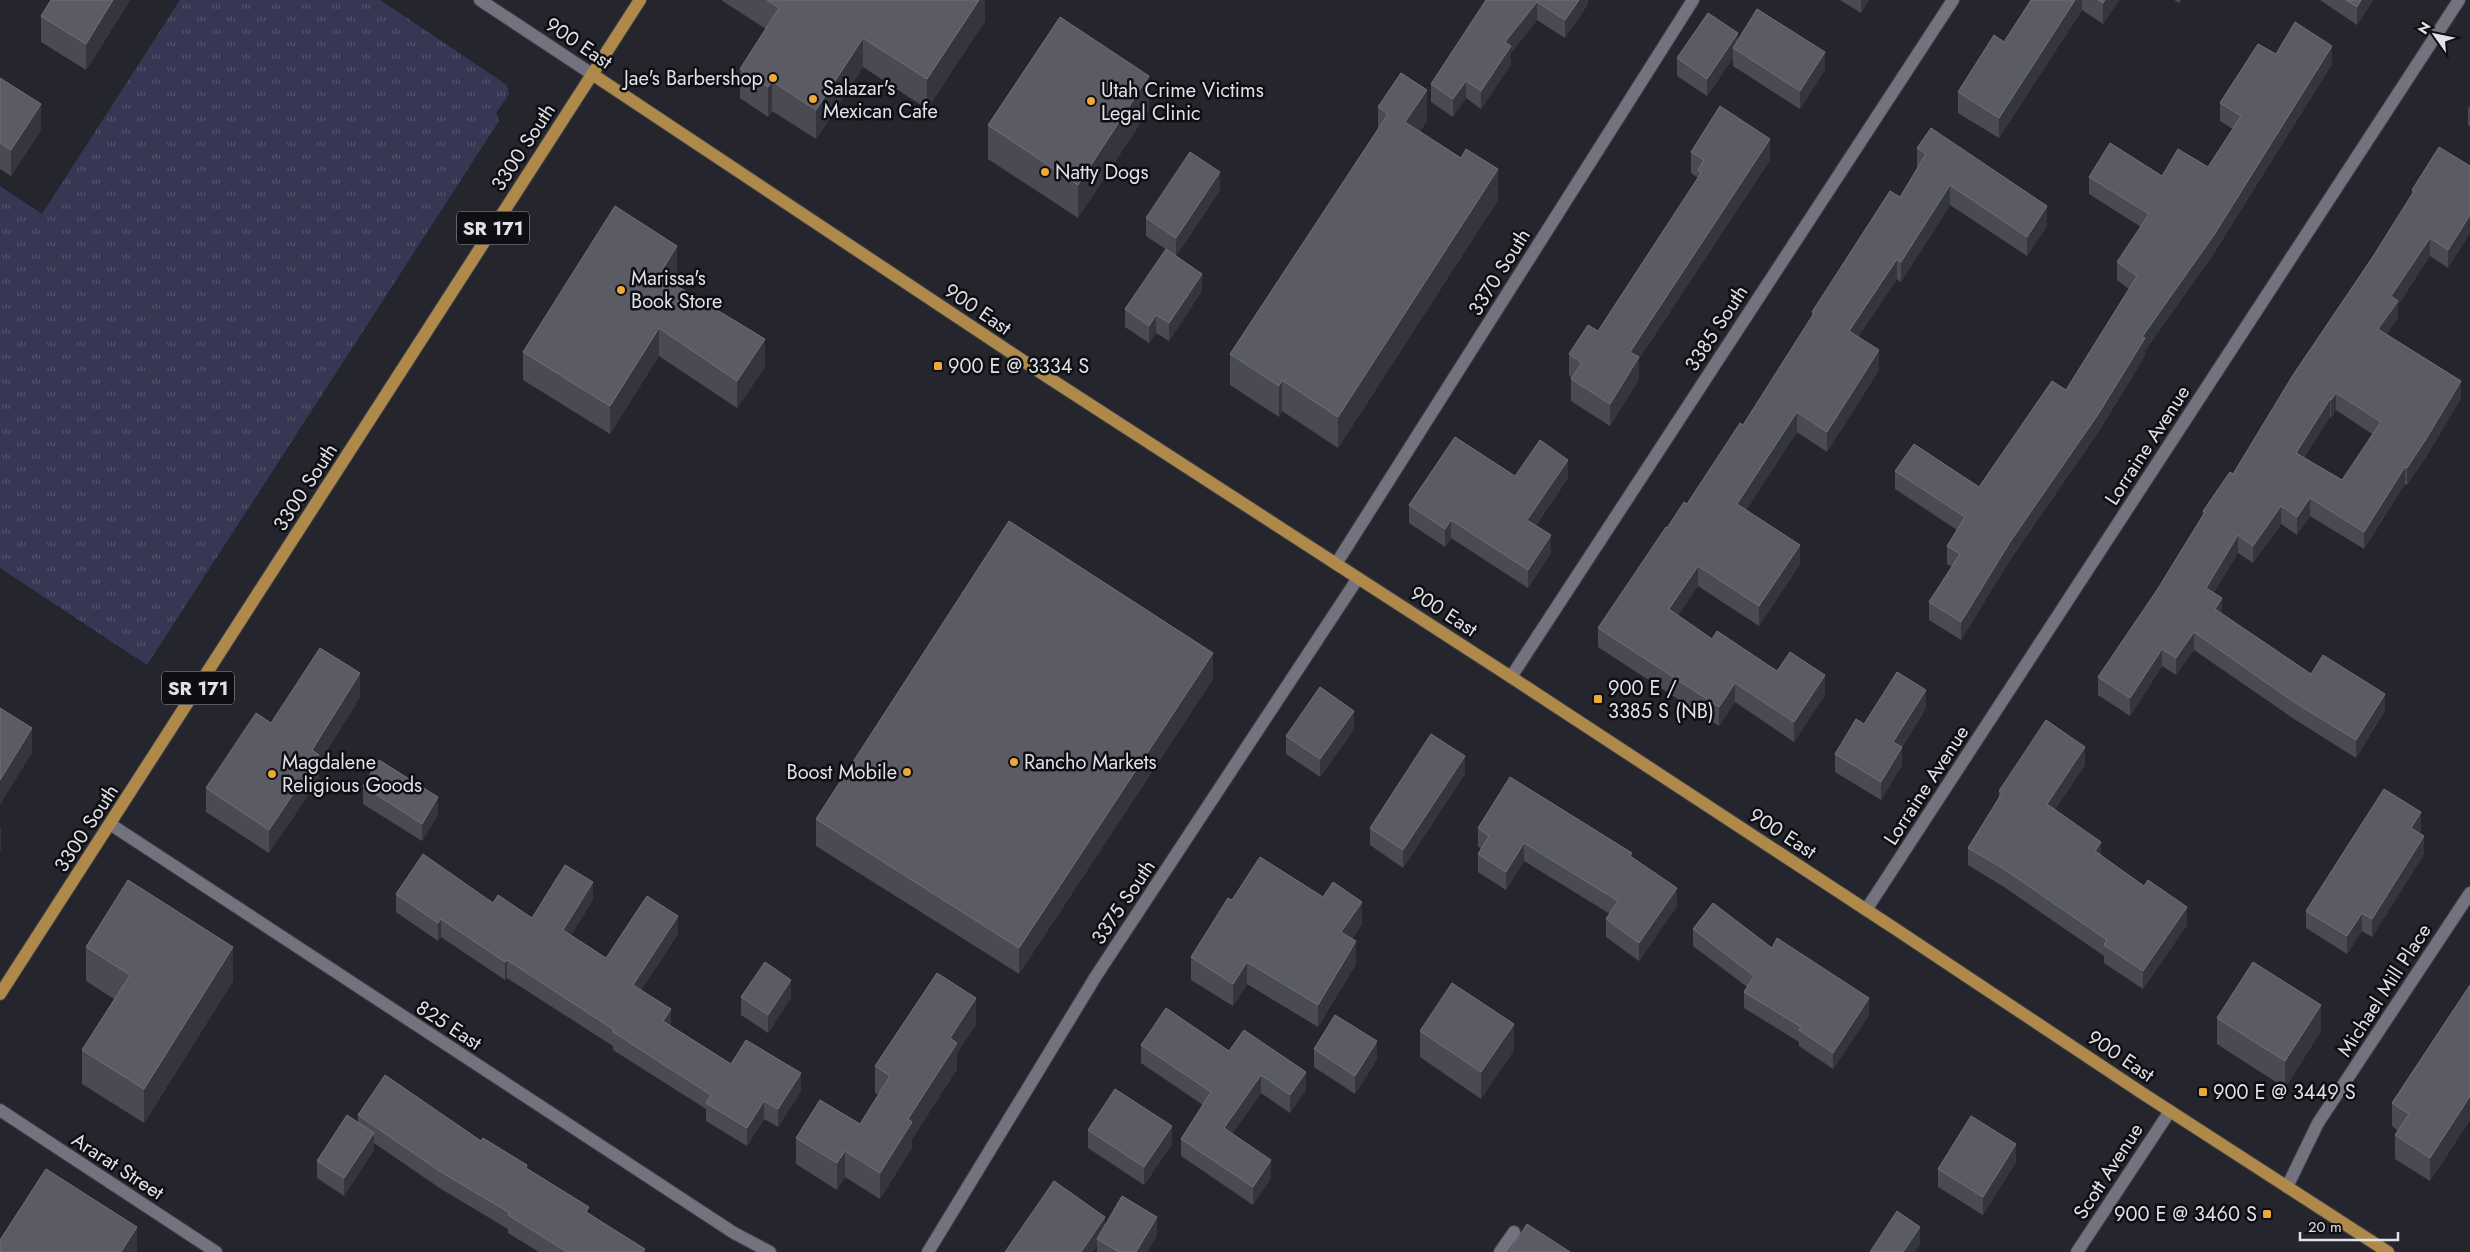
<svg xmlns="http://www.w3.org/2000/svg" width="2470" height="1252" font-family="Jost,sans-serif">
<defs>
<pattern id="park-tufts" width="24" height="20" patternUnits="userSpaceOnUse" patternTransform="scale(1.25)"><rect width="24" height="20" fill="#363752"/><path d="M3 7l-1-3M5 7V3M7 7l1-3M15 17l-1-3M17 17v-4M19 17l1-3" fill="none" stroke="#53546b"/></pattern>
</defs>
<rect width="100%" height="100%" fill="#25252e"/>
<!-- park -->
<path fill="url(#park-tufts)" d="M180,0H380L507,85L509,94L496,113L499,121L147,665L0,568V186L42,214Z"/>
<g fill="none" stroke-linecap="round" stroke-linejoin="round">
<defs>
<path id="minor" d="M480,0L592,74
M1336,564L1693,0
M1511,677L1953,0
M110,824L734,1233L770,1252
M1866,910L2459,0
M0,1110L216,1252
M2287,1187L2318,1123L2470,893
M928,1252L1096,976L1358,578
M1500,1252L1514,1232
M2077,1252L2170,1111"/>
<path id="major" d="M592,74L1049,378L1511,677L1897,930L2142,1093L2388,1252
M0,994L640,0"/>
</defs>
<!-- minor casing -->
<use href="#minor" stroke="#414149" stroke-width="14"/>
<!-- major casing -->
<use href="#major" stroke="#414149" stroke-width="14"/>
<!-- minor -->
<use href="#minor" stroke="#73737f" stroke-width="12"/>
<!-- major -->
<use href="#major" stroke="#ae894a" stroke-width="12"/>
</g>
<!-- wall -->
<path fill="#494a54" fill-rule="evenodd" d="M51,0H130L86,70L41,42V16Z
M721,0H985V21L927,109L863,67L816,139L772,111L768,117L740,98V69L766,29Z
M1486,0H1588V4L1565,38L1537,20L1511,53V64L1481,109L1466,98L1453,117L1431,102V84Z
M1840,0H1869L1861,13Z
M2031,0H2119L2103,24L2082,10L1999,138L1958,113V92L2004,42Z
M2174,0H2181L2179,3Z
M2320,0H2373L2357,25Z
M1738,40L1825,70L1800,109L1733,66V58L1707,96L1677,76V58Z
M2276,54L2332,64L2214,253L2145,351V356L2099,431L2010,560L1961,640L1929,620V602L1952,567L1947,564V546L1957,530L1895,489V471L1979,487L2066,390L2129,289L2117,280V262L2141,227L2089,194V177L2162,176L2208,167L2233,129L2220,121V103Z
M0,78L41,130L11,176L0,169Z
M2470,105V127L2468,125V109Z
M1378,107L1427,121L1420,131L1498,200L1338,448L1282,411L1279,417L1230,385V354L1378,129Z
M1149,110L1078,218L988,159V125Z
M1917,148L2047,226L2027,256L1950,205L1901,282L1897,279L1858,337L1879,370L1827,452L1797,432L1746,510L1800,564L1759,626L1698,586L1678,615L1712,639L1825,695L1794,742L1735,702L1719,726L1598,647V628L1667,528L1687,504L1743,425L1812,317V312L1900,197L1917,168Z
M1691,152L1770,160L1639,359V379L1610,426L1571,401V379L1572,378L1569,376V354L1598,331L1698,178L1691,173Z
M2470,166V233L2448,268L2430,256L2398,305V318L2386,334L2461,398L2426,457L2407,485L2405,484L2364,549L2310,516L2297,535L2281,524L2253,563L2238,553L2213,593L2222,614L2311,674L2385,711L2356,758L2294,719L2194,650L2176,675L2162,666L2130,716L2098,695V677L2157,590L2203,515V511L2233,474L2412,195V190ZM2336,410L2372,434L2342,480L2304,458L2330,417L2331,418Z
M1220,190L1176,256L1146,236V218Z
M677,273L672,282L765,367L737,408L659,356L610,434L523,380V352Z
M1202,291L1169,341L1156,333L1149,343L1125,327V309Z
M1515,476L1568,478L1536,525L1551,553L1528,588L1451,538L1445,547L1409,523V505Z
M1213,679L1019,974L816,846V819Z
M360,697L319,763V779L269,853L206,812V788L271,723Z
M1926,708L1902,747V765L1881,800L1835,772V754L1864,724Z
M1354,729L1320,777L1286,754V736Z
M2085,765L2055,809L2101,855L2187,925L2143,989L2104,963V956L2004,887L1968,865V848L1999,798V791Z
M1465,774L1403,868L1370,845V828Z
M363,786L438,815L422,841L363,804Z
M1478,828L1632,858L1677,906L1639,961L1606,937V919L1610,914L1524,861L1506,890L1478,872V854L1481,849L1478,846Z
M2421,830L2419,833L2424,854L2372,937L2362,931L2347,954L2306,928V911Z
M396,894L493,903L532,918L593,900L571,935L606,958L678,934L641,990L671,1026L731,1064L801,1091L778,1127L764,1119L747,1146L706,1121V1109L613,1050V1046L507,978L505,980L441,937L438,941L396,912Z
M1232,900L1362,924L1352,939L1356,964L1318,1027L1247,984L1233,1006L1191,980V957Z
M1693,929L1772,948L1869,1015L1833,1069L1799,1046V1042L1744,1008V992L1747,987L1693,946Z
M86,947L233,981L144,1123L82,1084V1050L114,999L86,981Z
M2470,982V1120L2430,1181L2395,1159V1135L2398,1131L2392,1126V1103L2470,985Z
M741,997L791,998L768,1033L741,1015Z
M2217,1018L2321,1031L2285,1088L2217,1044Z
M976,1024L957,1053V1069L912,1139V1148L880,1199L845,1177L837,1190L796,1164V1138L860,1124L879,1095L875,1093V1066Z
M1420,1031L1514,1050L1481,1099L1420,1057Z
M1141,1045L1229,1051L1306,1090L1290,1113L1261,1093L1232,1134L1271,1178L1253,1205L1181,1156V1139L1203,1105L1141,1063Z
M1314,1049L1377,1059L1355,1094L1314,1067Z
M358,1115L481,1141L527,1169L589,1213L645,1252H539L508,1233V1229L441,1189L374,1143V1150L344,1196L317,1178V1161L358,1122Z
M1088,1130L1172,1144L1144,1185L1088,1148Z
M2016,1162L1983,1215L1938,1187V1169Z
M1105,1225L1157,1235L1147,1252H1097V1246L1093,1252H1005Z"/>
<!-- shaded-wall -->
<path fill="#34353e" d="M113,0H130L86,70V44Z
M979,0H985V21L927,109V79Z
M1579,0H1588V4L1565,38V20Z
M1861,0H1869L1861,13Z
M2075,0H2082V10L1999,138V118Z
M2105,0H2119L2103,24V3Z
M2361,0H2373L2357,25V7Z
M1537,2V20L1511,53V64L1481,109V91L1505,42Z
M1738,33V51L1733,48V58L1707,96V79Z
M863,38V67L816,139V110Z
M2332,46V64L2214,253L2145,351V356L2099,431L2010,560L1961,640V622L2010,542Z
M1825,52V70L1800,109V91Z
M1149,76V110L1078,218V185Z
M772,81V111L768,117V87Z
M1466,81V98L1453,117V99Z
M1427,90V121L1405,153V122Z
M41,104V130L11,176V150Z
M1770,139V160L1639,359V379L1610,426V404L1630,352Z
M1498,169V200L1338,448V417Z
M1220,172V190L1176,256V238Z
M1950,185V205L1901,282V262Z
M2047,206V226L2027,256V237Z
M2470,215V233L2448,268V250Z
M2430,238V256L2398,305V318L2378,347V329L2391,296Z
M677,246V273L659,303V275Z
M1897,259V279L1849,351V331Z
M1202,274V291L1169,341V323Z
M1156,315V333L1149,343V326Z
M659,328V356L610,434V406Z
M765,339V367L737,408V381Z
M1879,350V370L1827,452V432Z
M1282,380V411L1279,417V386Z
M2461,381V398L2426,457L2407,485V468Z
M2336,393V410L2331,418V400Z
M2330,399V417L2296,470V453Z
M1797,412V432L1737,524V504Z
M1568,460V478L1527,537V520Z
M2405,467V484L2364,549V532Z
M2310,498V516L2297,535V517Z
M2281,506V524L2253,563V546Z
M1451,520V538L1445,547V529Z
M1551,535V553L1528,588V570Z
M2238,535V553L2206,606V588Z
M1800,545V564L1759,626V606Z
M1698,566V586L1669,629V609Z
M2222,598V616L2215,609Z
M2194,632V650L2176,675V658Z
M2162,649V666L2130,716V698Z
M1213,653V679L1019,974V948Z
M360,673V697L319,763V779L269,853V830L312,750Z
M1825,675V695L1794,742V722Z
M1735,683V702L1719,726V707Z
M1926,690V708L1893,760V742Z
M2385,694V711L2356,758V740Z
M1354,711V729L1320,777V759Z
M32,728V753L0,805V780Z
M1902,747V765L1881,800V782Z
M2085,747V765L2047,822V804Z
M1465,756V774L1403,868V850Z
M438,797V815L422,841V824Z
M2421,812V830L2411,846V828Z
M1,826V850L0,852V827Z
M2424,836V854L2372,937V919Z
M2101,842V859L2095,851Z
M1524,843V861L1506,890V872Z
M593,882V900L563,948V930Z
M1677,888V906L1639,961V943Z
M1362,902V924L1341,954V932Z
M2187,907V925L2143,989V971Z
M2362,913V931L2347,954V936Z
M678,916V934L633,1003V985Z
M441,919V937L438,941V923Z
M1356,941V964L1318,1027V1005Z
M233,947V981L144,1123V1089Z
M507,960V978L505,980V962Z
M1247,962V984L1233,1006V984Z
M791,980V998L768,1033V1015Z
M976,998V1024L957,1053V1069L912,1139V1148L880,1199V1173L950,1038Z
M1869,998V1015L1833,1069V1053Z
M2321,1005V1031L2285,1088V1061Z
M671,1009V1026L663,1021Z
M1514,1024V1050L1481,1099V1072Z
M1377,1041V1059L1355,1094V1076Z
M1306,1072V1090L1290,1113V1095Z
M801,1073V1091L778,1127V1109Z
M1261,1075V1093L1224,1146V1128Z
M2470,1096V1120L2430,1181V1158Z
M764,1101V1119L747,1146V1128Z
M1172,1126V1144L1144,1185V1167Z
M374,1133V1150L344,1196V1178Z
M2016,1144V1162L1983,1215V1197Z
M845,1151V1177L837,1190V1163Z
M1271,1160V1178L1253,1205V1187Z
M1105,1217V1234L1097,1239V1246L1093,1252H1081Z
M1157,1217V1235L1147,1252H1136Z
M137,1227V1252H121Z
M1920,1227V1245L1915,1252H1903Z"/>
<!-- building -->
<path fill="#5a5b64" stroke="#6f7079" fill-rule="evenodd" d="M51,0H113L86,44L41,16Z
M767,0H979L927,79L863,38L816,110L772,81L768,87L740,69L779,8Z
M1486,0H1579L1565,20L1537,2L1505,42L1511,46L1481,91L1466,81L1453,99L1431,84Z
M2031,0H2075L1999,118L1958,92L1994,35L2004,42Z
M2098,0H2105L2103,3Z
M2346,0H2361L2357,7Z
M1757,9L1825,52L1800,91L1733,48Z
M1708,13L1738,33L1707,79L1677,58Z
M1060,17L1149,76L1078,185L988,125Z
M2295,22L2332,46L2214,235L2142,337L2145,338L2099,413L2010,542L1961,622L1929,602L1960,554L1947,546L1965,517L1895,471L1914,444L1979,487L2052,381L2066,390L2137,276L2117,262L2149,214L2089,177L2110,143L2162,176L2178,149L2208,167L2241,116L2220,103L2258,44L2276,54Z
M1401,73L1427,90L1405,122L1461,158L1466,149L1498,169L1338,417L1282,380L1279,386L1230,354L1388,114L1378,107Z
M0,78L41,104L11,150L0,143Z
M1720,106L1770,139L1630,352L1639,357L1610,404L1571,379L1582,363L1569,354L1588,325L1598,331L1701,173L1698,170L1704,160L1691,152Z
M1931,128L2047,206L2027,237L1950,185L1901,262L1897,259L1849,331L1879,350L1827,432L1797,412L1737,504L1800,545L1759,606L1698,566L1669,609L1712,639L1717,631L1777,671L1790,652L1825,675L1794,722L1735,683L1719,707L1598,628L1666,527L1667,528L1684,502L1687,504L1740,423L1743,425L1814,313L1812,312L1890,191L1900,197L1926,154L1917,148Z
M2439,147L2470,166V215L2448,250L2430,238L2391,296L2398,301L2378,329L2461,381L2426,439L2407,468L2405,467L2364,532L2310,498L2297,517L2281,506L2253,546L2238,535L2206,588L2222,598L2215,609L2311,674L2323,655L2385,694L2356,740L2294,702L2194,632L2176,658L2162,649L2130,698L2098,677L2157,590L2205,512L2203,511L2230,472L2233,474L2293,375L2374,255L2414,191L2412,190ZM2336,393L2381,422L2342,480L2296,453L2330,399L2331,400Z
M1190,152L1220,172L1176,238L1146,218Z
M615,206L677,246L659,275L765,339L737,381L659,328L610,406L523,352Z
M1166,249L1202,274L1169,323L1156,315L1149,326L1125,309Z
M1455,437L1515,476L1540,440L1568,460L1527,520L1551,535L1528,570L1451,520L1445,529L1409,505Z
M1009,521L1213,653L1019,948L816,819Z
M320,648L360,673L312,750L319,755L269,830L206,788L256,713L271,723Z
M1897,672L1926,690L1893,742L1902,747L1881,782L1835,754L1856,719L1864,724Z
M1320,687L1354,711L1320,759L1286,736Z
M0,708L32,728L0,780Z
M2046,720L2085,747L2047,804L2101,842L2095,851L2144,886L2148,880L2187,907L2143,971L2104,945L2107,940L2004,869L1968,848L2002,793L1999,791Z
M1431,734L1465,756L1403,850L1370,828Z
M379,760L438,797L422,824L363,786Z
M1510,777L1632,853L1630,856L1677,888L1639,943L1606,919L1618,901L1524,843L1506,872L1478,854L1489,836L1478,828Z
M2384,789L2421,812L2411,828L2424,836L2372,919L2362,913L2347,936L2306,911Z
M423,854L493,903L498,895L532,918L565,865L593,882L563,930L606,958L647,896L678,916L633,985L671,1009L663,1021L731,1064L746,1040L801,1073L778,1109L764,1101L747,1128L706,1103L711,1095L613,1032L614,1030L507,960L505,962L441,919L438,923L396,894Z
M1260,857L1323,897L1333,882L1362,902L1341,932L1356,941L1318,1005L1247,962L1233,984L1191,957L1228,898L1232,900Z
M128,880L233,947L144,1089L82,1050L130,975L86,947Z
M1713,903L1772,948L1777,938L1869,998L1833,1053L1799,1030L1801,1027L1744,992L1754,976L1693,929Z
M765,962L791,980L768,1015L741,997Z
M2253,962L2321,1005L2285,1061L2217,1018Z
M937,973L976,998L950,1038L957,1043L908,1119L912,1122L880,1173L845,1151L837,1163L796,1138L820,1100L860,1124L890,1076L875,1066Z
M1452,983L1514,1024L1481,1072L1420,1031Z
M2470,985V1096L2430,1158L2395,1135L2409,1114L2392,1103Z
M1166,1008L1229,1051L1244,1030L1306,1072L1290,1095L1261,1075L1224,1128L1271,1160L1253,1187L1181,1139L1211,1092L1141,1045Z
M1335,1015L1377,1041L1355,1076L1314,1049Z
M385,1075L481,1141L483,1138L527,1165L526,1168L589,1207L586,1212L645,1249L643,1252H567L508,1215L510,1213L441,1172L358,1115Z
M1115,1089L1172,1126L1144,1167L1088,1130Z
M347,1115L374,1133L344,1178L317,1161Z
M1971,1116L2016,1144L1983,1197L1938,1169Z
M46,1169L137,1227L121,1252H0V1240Z
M1054,1181L1105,1217L1081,1252H1005Z
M1122,1196L1157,1217L1136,1252H1119L1097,1239Z
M1897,1211L1920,1227L1903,1252H1870Z
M1527,1224L1570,1252H1509Z"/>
<!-- markers -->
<g fill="#eba93a" stroke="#0e0f13" stroke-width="2">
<circle cx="773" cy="78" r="5"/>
<circle cx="813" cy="99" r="5"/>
<circle cx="1091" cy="101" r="5"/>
<circle cx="1045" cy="172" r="5"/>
<circle cx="621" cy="290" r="5"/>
<rect x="933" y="361" width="10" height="10" rx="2.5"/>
<rect x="1593" y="694" width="10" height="10" rx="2.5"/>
<circle cx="1014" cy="762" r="5"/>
<circle cx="907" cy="772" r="5"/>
<circle cx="272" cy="774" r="5"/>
<rect x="2198" y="1087" width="10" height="10" rx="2.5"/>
<rect x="2262" y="1209" width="10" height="10" rx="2.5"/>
</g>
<g text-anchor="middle" stroke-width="5" stroke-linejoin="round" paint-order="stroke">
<!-- shield labels -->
<g fill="#0e0f13" stroke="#a2a2a8" stroke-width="1">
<rect x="457" y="211.5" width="72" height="33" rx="4"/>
<rect x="162" y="671.5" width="72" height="33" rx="4"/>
</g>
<g font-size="19" font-weight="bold" fill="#e1e1e8">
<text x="493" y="235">SR 171</text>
<text x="198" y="695">SR 171</text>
</g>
<!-- street labels -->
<g font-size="20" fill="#e1e1e8" stroke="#0e0f13">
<text transform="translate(579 43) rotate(34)" y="7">900 East</text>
<text transform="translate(523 147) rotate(-57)" y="7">3300 South</text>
<text transform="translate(1499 272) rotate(-58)" y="7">3370 South</text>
<text transform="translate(978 309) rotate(34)" y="7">900 East</text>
<text transform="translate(1716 328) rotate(-57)" y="7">3385 South</text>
<text transform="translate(2147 445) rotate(-57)" y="7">Lorraine Avenue</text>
<text transform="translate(305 487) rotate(-57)" y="7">3300 South</text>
<text transform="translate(1444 611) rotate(33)" y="7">900 East</text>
<text transform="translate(1926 785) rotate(-57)" y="7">Lorraine Avenue</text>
<text transform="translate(86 828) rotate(-57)" y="7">3300 South</text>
<text transform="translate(1783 833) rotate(33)" y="7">900 East</text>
<text transform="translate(1123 902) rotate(-56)" y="7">3375 South</text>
<text transform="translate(2384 990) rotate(-57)" y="7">Michael Mill Place</text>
<text transform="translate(449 1025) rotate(33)" y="7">825 East</text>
<text transform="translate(2121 1056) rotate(34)" y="7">900 East</text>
<text transform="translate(118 1166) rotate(33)" y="7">Ararat Street</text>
<text transform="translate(2108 1171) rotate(-57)" y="7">Scott Avenue</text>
</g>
<!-- poi labels -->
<g font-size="20" fill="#e1e1e8" stroke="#0e0f13" text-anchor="start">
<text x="763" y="85" text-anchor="end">Jae's Barbershop</text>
<text x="823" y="95">Salazar's<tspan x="823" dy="23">Mexican Cafe</tspan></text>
<text x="1101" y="97">Utah Crime Victims<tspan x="1101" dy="23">Legal Clinic</tspan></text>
<text x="1055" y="179">Natty Dogs</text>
<text x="631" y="285">Marissa's<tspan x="631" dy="23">Book Store</tspan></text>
<text x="948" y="373">900 E @ 3334 S</text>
<text x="1608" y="695">900 E /<tspan x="1608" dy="23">3385 S (NB)</tspan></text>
<text x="282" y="769">Magdalene<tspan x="282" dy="23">Religious Goods</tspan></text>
<text x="1024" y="769">Rancho Markets</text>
<text x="897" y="779" text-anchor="end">Boost Mobile</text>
<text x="2213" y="1099">900 E @ 3449 S</text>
<text x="2257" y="1221" text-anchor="end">900 E @ 3460 S</text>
</g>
</g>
<!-- north arrow -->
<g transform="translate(2435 35) rotate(303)" stroke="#0e0f13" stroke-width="4" paint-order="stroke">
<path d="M0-4L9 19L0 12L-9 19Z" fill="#e1e1e8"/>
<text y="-8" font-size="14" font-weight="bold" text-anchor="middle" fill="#e1e1e8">N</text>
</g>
<!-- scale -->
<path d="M2300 1232v8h98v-8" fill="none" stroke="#e1e1e8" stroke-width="2.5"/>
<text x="2308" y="1232" font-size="15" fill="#e1e1e8" stroke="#0e0f13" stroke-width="4" paint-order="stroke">20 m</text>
</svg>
